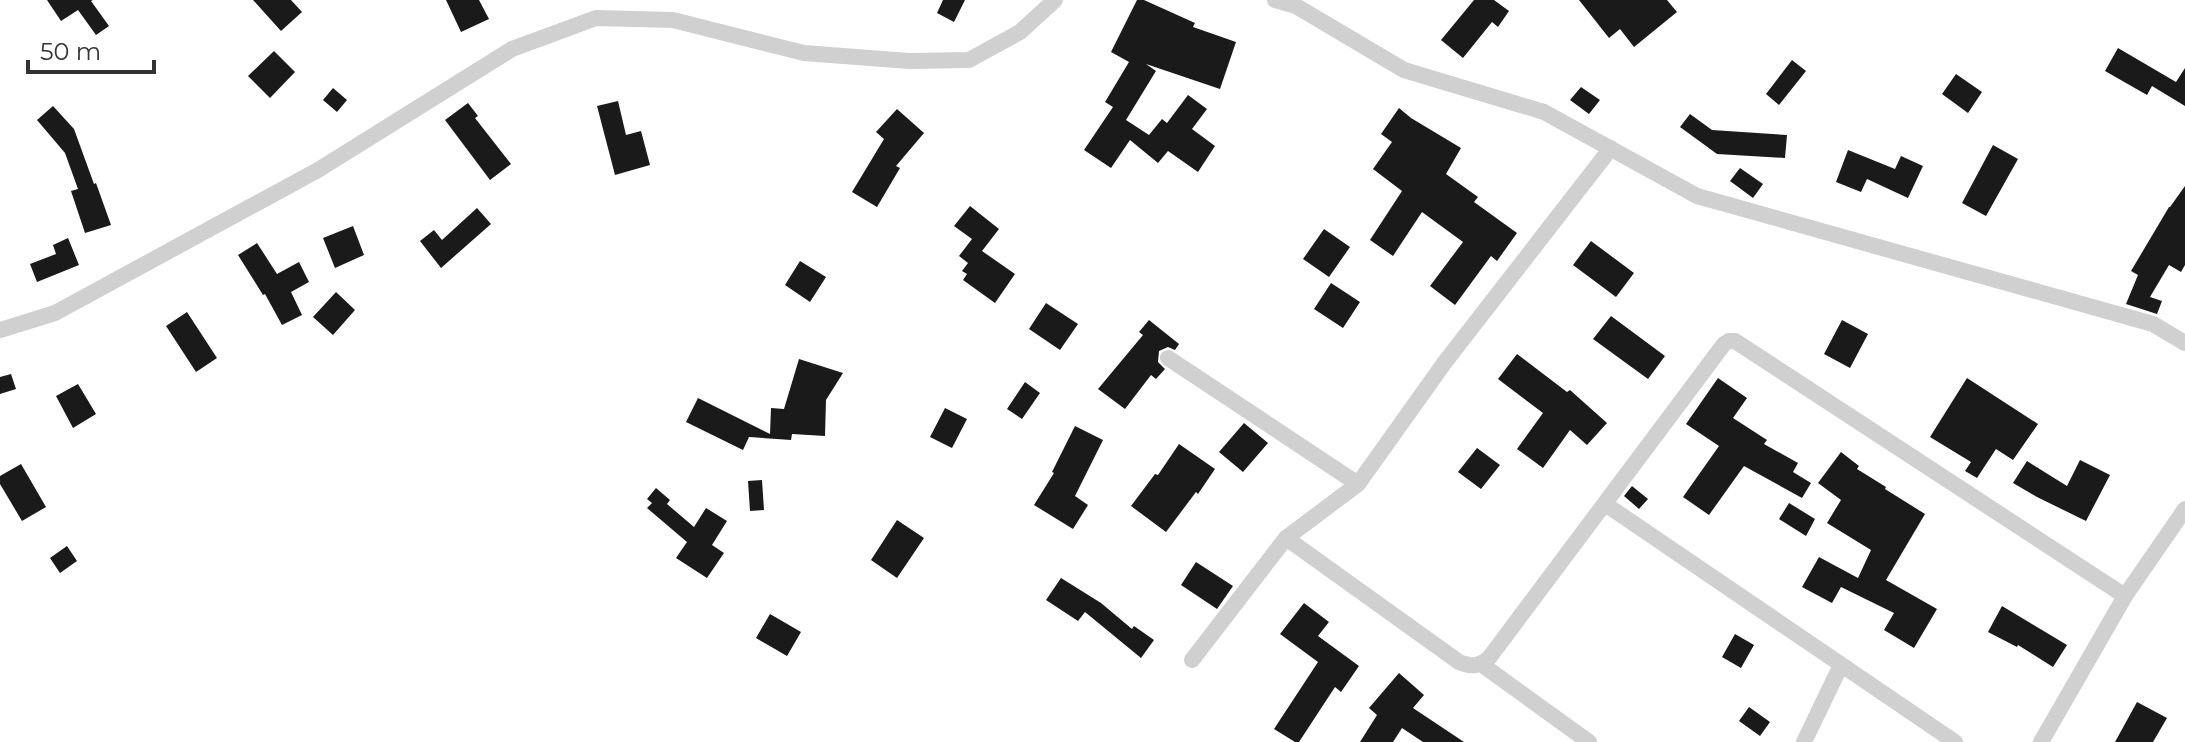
<svg xmlns="http://www.w3.org/2000/svg" width="2185" height="742" font-family="Montserrat,sans-serif">
<rect width="100%" height="100%" fill="#fff"/>
<!-- building -->
<path fill="#1a1a1a" d="M47,0H93L91,1L109,26L96,35L78,10L61,21Z
M253,0H291L302,12L281,31Z
M446,0H479L489,19L461,32Z
M943,0H965L954,22L937,13Z
M1137,0H1144L1195,23L1193,27L1236,42L1220,89L1146,64L1156,71L1126,120L1149,135L1162,119L1167,123L1188,95L1207,109L1192,129L1215,146L1198,172L1168,151L1158,163L1130,140L1111,168L1084,150L1113,107L1105,102L1129,62L1111,52Z
M1474,0H1494L1509,11L1498,27L1492,22L1463,58L1441,40Z
M1579,0H1667L1677,12L1634,47L1620,29L1609,38Z
M2118,48L2176,82L2185,68V106L2152,86L2147,95L2105,71Z
M274,51L295,72L270,98L248,76Z
M1792,60L1806,71L1779,105L1766,94Z
M1956,74L1982,92L1968,113L1942,94Z
M1581,87L1600,100L1589,114L1570,100Z
M333,88L347,100L337,112L323,100Z
M618,101L626,135L641,131L650,165L615,175L597,106Z
M468,103L478,116L475,118L511,164L490,180L445,120Z
M53,106L74,129L94,184L96,183L111,225L85,233L71,191L78,189L65,153L37,120Z
M1399,108L1411,118L1461,148L1446,174L1478,197L1474,202L1517,233L1497,261L1491,256L1455,305L1430,286L1463,242L1422,212L1393,256L1370,240L1402,191L1373,169L1392,142L1381,134Z
M897,109L924,133L896,166L900,168L877,207L852,192L884,139L876,132Z
M1690,114L1712,130L1787,135L1785,158L1717,154L1680,127Z
M1993,145L2018,159L1986,216L1962,203Z
M1848,150L1895,169L1901,156L1923,166L1908,198L1867,179L1861,192L1836,182Z
M1740,168L1763,184L1753,198L1730,181Z
M2185,186V265L2181,272L2169,265L2150,297L2162,301L2157,314L2126,304L2138,275L2131,271L2169,207H2170Z
M970,206L999,229L982,251L1015,274L995,303L963,280L967,274L962,271L968,263L959,256L972,239L954,226Z
M477,208L491,224L441,268L420,241L434,230L442,240Z
M353,226L364,255L335,268L323,238Z
M1324,229L1350,247L1329,277L1303,259Z
M68,238L79,265L37,282L30,264L56,254L53,245Z
M1591,241L1634,273L1616,297L1573,265Z
M257,243L277,274L299,262L309,282L291,292L302,315L282,325L265,294L263,295L238,255Z
M800,261L826,277L810,302L785,285Z
M1331,283L1360,302L1343,328L1314,309Z
M336,292L355,310L333,335L313,317Z
M1046,303L1078,324L1060,350L1029,329Z
M187,312L217,358L196,372L166,326Z
M1611,316L1665,356L1648,379L1593,339Z
M1149,320L1179,344L1175,350L1168,347L1159,351L1158,362L1165,369L1156,379L1151,375L1125,409L1098,389L1143,335L1139,332Z
M1842,320L1868,334L1850,368L1824,354Z
M1517,354L1567,392L1570,390L1607,423L1587,445L1570,430L1543,468L1517,449L1543,413L1498,379Z
M799,359L843,373L826,400L825,436L792,434L791,440L749,437L743,450L686,422L698,398L770,434L771,408L784,409Z
M11,374L16,389L0,394V377Z
M1718,378L1747,398L1733,418L1767,440L1764,444L1798,463L1793,472L1811,483L1802,498L1744,466L1709,515L1683,497L1719,446L1686,424Z
M1967,378L2038,424L2013,460L1996,449L1977,478L1965,471L1971,462L1930,437Z
M1025,382L1040,393L1022,419L1007,409Z
M78,384L96,414L73,428L56,396Z
M945,408L967,419L952,448L930,437Z
M1244,423L1268,443L1243,472L1219,452Z
M1075,426L1103,440L1075,496L1088,505L1073,529L1034,505L1054,473L1052,472Z
M1179,444L1215,469L1198,494L1196,492L1166,532L1131,506L1155,474L1158,475Z
M1477,448L1500,465L1481,489L1458,472Z
M1841,452L1859,466L1857,469L1886,487L1885,489L1925,514L1886,580L1937,609L1914,648L1884,630L1894,613L1841,587L1832,603L1802,587L1819,557L1858,578L1871,550L1827,523L1841,500L1818,483Z
M2080,460L2110,475L2086,521L2037,497L2013,483L2027,461L2067,486Z
M21,464L46,507L22,521L0,484V476Z
M762,480L764,510L750,511L748,481Z
M1632,486L1648,499L1639,509L1624,496Z
M656,488L670,500L667,504L694,527L706,508L727,521L712,545L724,553L707,578L676,558L687,542L647,508L652,503L647,499Z
M1789,503L1815,519L1806,536L1779,519Z
M897,520L924,538L897,578L871,560Z
M67,546L77,561L60,573L50,558Z
M1196,562L1233,586L1217,609L1181,585Z
M1061,578L1101,603L1132,629L1134,626L1154,640L1141,658L1085,612L1078,621L1046,600Z
M1304,603L1329,622L1318,636L1359,666L1341,692L1335,687L1299,742H1295L1274,729L1318,662L1280,634Z
M2002,606L2067,645L2053,667L2018,645L2017,647L1988,632Z
M770,614L801,632L787,656L756,638Z
M1735,634L1754,645L1741,668L1722,657Z
M1399,673L1424,695L1413,708L1464,742H1423L1402,728L1393,742H1360L1377,715L1369,708Z
M2137,702L2167,718L2153,742H2115Z
M1749,707L1770,722L1760,736L1739,721Z"/>
<g fill="none" stroke-linecap="round" stroke-linejoin="round">
<!-- minor -->
<path stroke="#d0d0d0" stroke-width="16" d="M1275,0L1296,6L1404,70L1544,112L1697,196L2153,324L2185,343
M0,330L55,313L318,170L512,49L596,18L673,20L804,53L909,61L969,60L1020,32L1055,0
M1168,358L1358,484
M1605,504L1955,742
M1286,538L1459,662C1472,667 1478,667 1489,658L1724,344L1729,341H1735L2125,596
M1192,660L1286,538L1358,484L1445,362L1611,148
M1481,664L1589,742
M1804,742L1841,665
M2041,742L2125,596L2185,509"/>
</g>
<!-- scale -->
<path d="M28 60v12h126v-12" fill="none" stroke="#333333" stroke-width="4"/>
<text x="40" y="60" font-size="24" fill="#333333" stroke="#ffffff" stroke-width="6" paint-order="stroke">50 m</text>
</svg>
